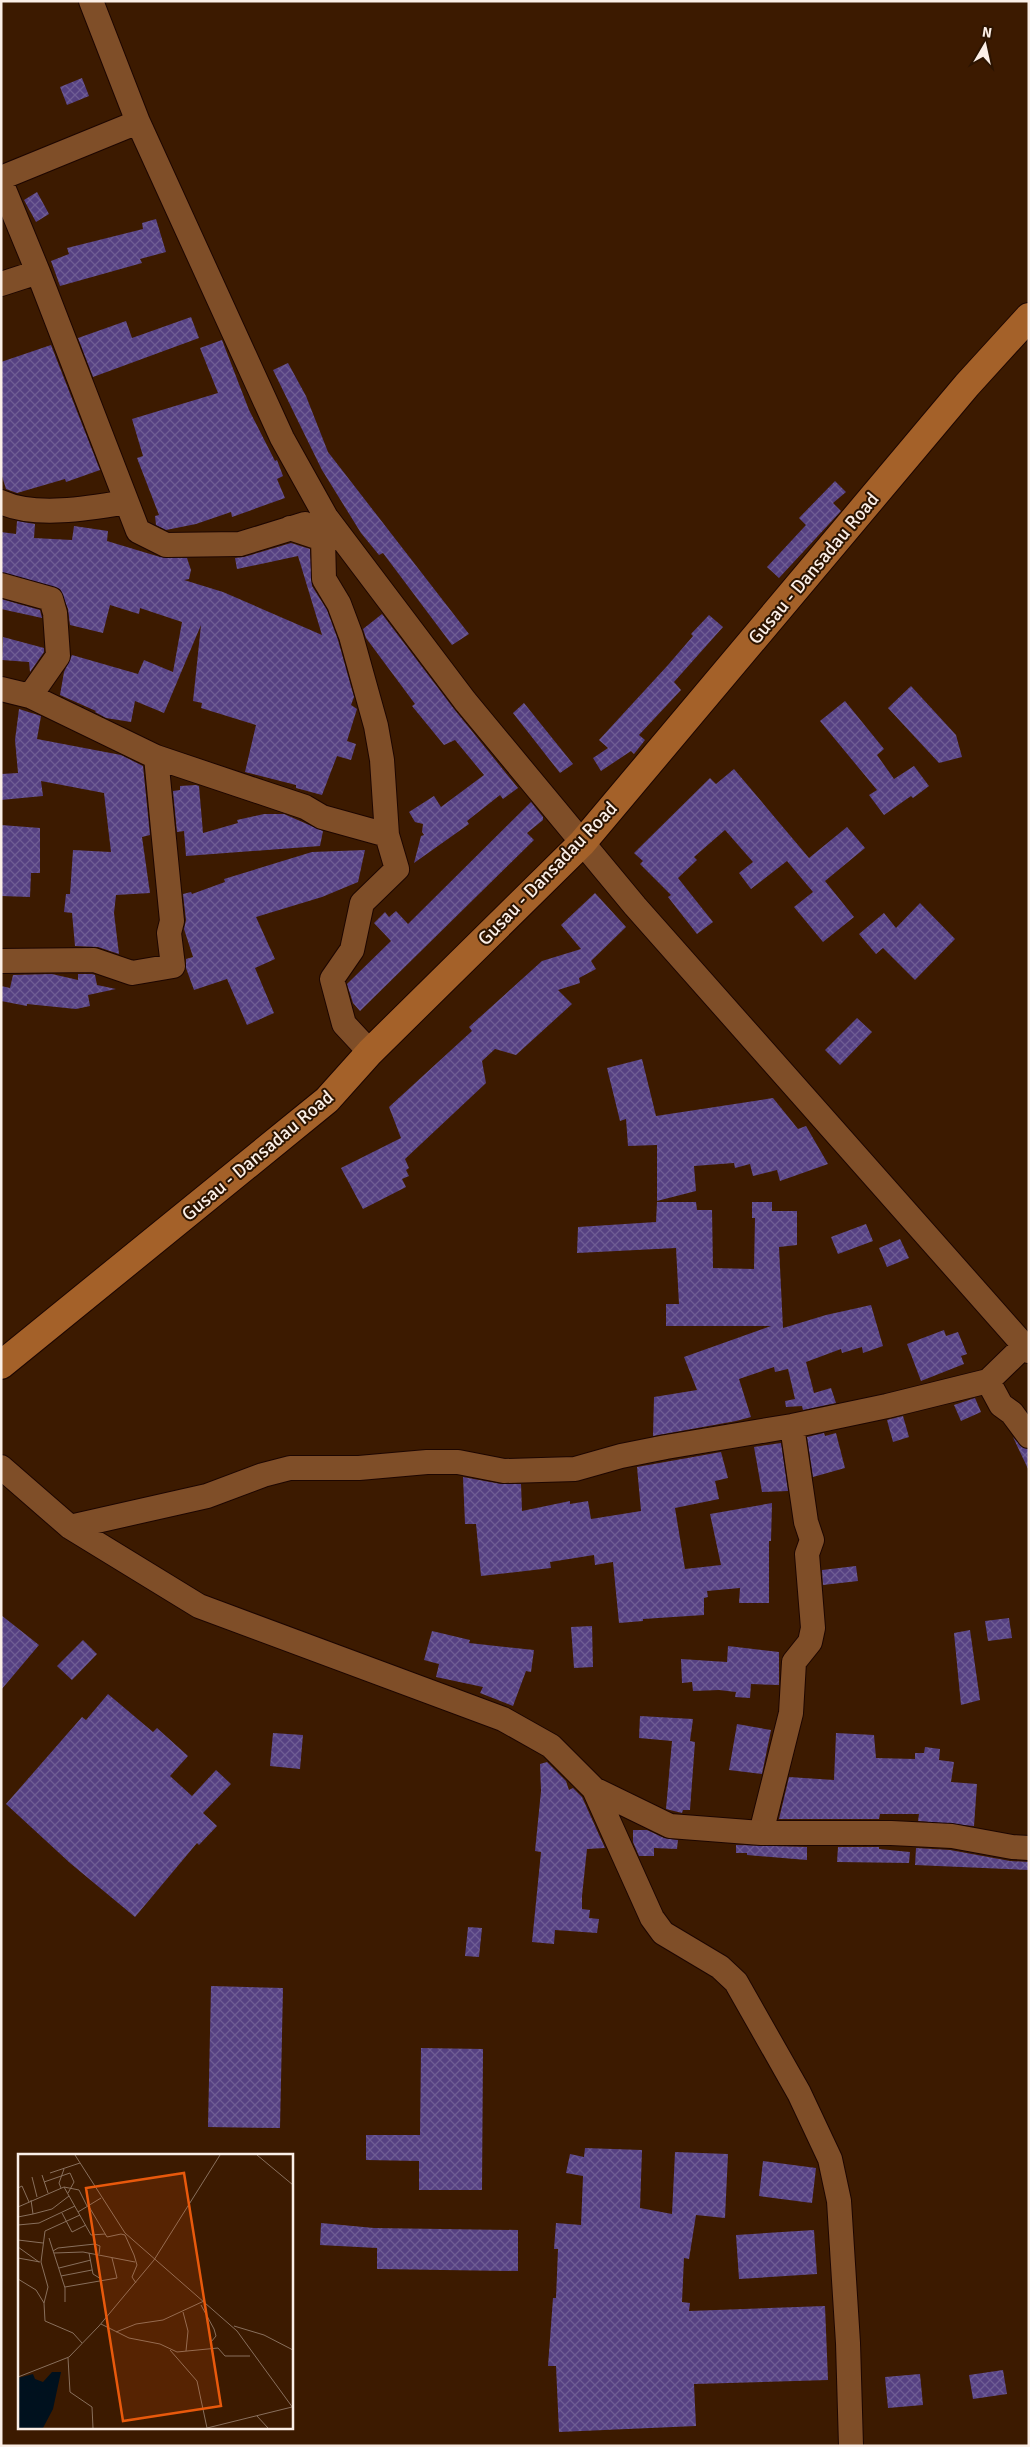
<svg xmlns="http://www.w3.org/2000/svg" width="1030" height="2447" font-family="Signika,sans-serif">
<defs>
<pattern id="building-cross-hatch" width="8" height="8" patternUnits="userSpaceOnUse" patternTransform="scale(1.25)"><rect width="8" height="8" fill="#564182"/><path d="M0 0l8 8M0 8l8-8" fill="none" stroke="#6f5d94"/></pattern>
</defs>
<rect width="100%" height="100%" fill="#3c1a00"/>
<!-- building -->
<path fill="url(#building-cross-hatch)" d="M82,78L89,96L67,105L60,87Z
M37,192L49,214L36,222L24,200Z
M156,219L166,252L140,259L142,263L60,286L51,261L69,254L67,248L143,229L142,223Z
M191,317L199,338L93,377L78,338L126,321L132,338Z
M222,340L249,410L275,461L277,460L283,476L277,479L285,498L232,517L231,512L196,524L166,530L156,525L155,516L159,515L137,458L143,456L132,419L218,393L200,348Z
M51,345L100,470L66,482L65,479L17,493L6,489L1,473V362Z
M288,363L306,396L328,452L469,634L452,645L383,553L379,555L361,533L322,470L273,370Z
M835,481L846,492L833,503L841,511L779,578L767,567L806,525L799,518Z
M17,521L35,524L34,538L72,540L74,526L108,531L107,541L160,557L187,558L191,570L189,579L184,580L223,592L322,635L298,556L237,569L235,558L244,557L291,543L310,549L312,586L327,610L338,640L354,697L351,705L357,709L347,741L356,744L351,760L337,756L322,795L296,788V785L245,772L256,725L201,708L202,703L193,701L201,625L164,713L135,701L131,722L106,718L95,712L96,711L60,695L64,672L72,655L138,674L144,660L173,672L182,622L140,608L139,614L110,605L103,633L70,625L68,609L60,589L1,572V532L16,534Z
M1,599L40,610L42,618L1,609Z
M382,614L454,709L518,788L503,799L500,795L467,821L469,824L414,863L421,836L424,835L422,832L423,824L415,822L409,812L434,796L441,807L484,775L455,740L444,745L412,706L415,704L366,638L363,629Z
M709,615L723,627L674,682L681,690L639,735L645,740L634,754L631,751L601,771L593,758L608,748L599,740L668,665L693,636L691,634Z
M3,637L44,648V652L30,672L29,662L2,660Z
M911,686L956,735L962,757L939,763L888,708Z
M845,701L884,749L877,755L894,779L914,766L929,786L913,798L911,796L884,815L869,795L877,790L820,721Z
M524,703L573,764L560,773L513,713Z
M19,709L41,716L37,739L121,755L143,766L150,835L142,837L150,893L116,895L114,913L119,954L98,947L75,946L72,913L64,912L66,894H70L73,850L111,852L104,793L41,781L43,796L1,800V774L18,773L15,740Z
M734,769L809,858L847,827L865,848L825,881L854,917L823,942L794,907L813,892L787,861L751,889L739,873L753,862L725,830L694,857L697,860L678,878L713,922L697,934L668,897L671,895L640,864L643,861L634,853L710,778L716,784Z
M196,785L199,786L203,833L238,823L237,820L264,814H284L323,831L320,846L186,856L184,831L177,832L173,791L180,790V786Z
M531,802L543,817V820L527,833L534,840L360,1011L353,1003L347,984L391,941L374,923L385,912L389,917L396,911L408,924Z
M1,825L40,828V873H31L30,897L1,896Z
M365,850L358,882L322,897L256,917L275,959L255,968L274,1013L247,1025L227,979L194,990L186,968V959L193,957L184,929L186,920L183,894L191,892L192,894L225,882L224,879L312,852Z
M595,893L626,927L591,961L596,969L579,978L580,983L558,990L572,1004L516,1055L495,1049L482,1061L486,1083L405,1159L409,1168L406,1170L409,1176L402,1179L406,1187L363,1209L341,1168L401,1138L389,1107L472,1031L469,1027L542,961L581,949L561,925Z
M920,903L955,939L915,980L883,948L876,954L859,934L884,913L896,928Z
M52,974L78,980V974H92L95,975L97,985L116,989L88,995L90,1006L76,1009L27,1004V1006L1,1001V986L10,988L13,975Z
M857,1018L872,1032L840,1065L825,1050Z
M642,1059L656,1116L773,1098L798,1129L806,1126L828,1164L780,1181L777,1170L753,1176L750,1164L735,1168L734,1163L694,1166L696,1191L657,1201V1145L628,1146L626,1119L620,1121L607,1068Z
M657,1202H696L697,1210H712L713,1268L754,1269L755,1218H752V1202H772V1211H797V1245L779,1247L783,1328L826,1315L871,1305L883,1346L863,1353L862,1347L842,1353L841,1349L806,1362L814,1393L831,1388L836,1403L803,1410L802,1406L786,1407L785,1401L795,1399L788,1369L775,1372L774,1367L739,1379L751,1417L736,1421L653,1436L654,1397L697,1390L684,1357L771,1326H666V1304H679L676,1248L577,1253L578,1227L656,1222Z
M866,1224L873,1241L838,1254L831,1237Z
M900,1239L909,1258L887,1267L879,1248Z
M944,1330L946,1336L958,1332L967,1354L961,1356L964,1364L921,1381L907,1344Z
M975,1398L981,1412L961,1421L954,1405Z
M903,1416L909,1437L893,1442L887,1420Z
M824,1433L825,1436L836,1433L845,1468L813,1477L807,1437Z
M1013,1437L1023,1448L1029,1449V1471Z
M781,1443L788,1491L762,1492L754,1447Z
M721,1452L728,1478L715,1481L719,1499L675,1508L685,1569L721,1565L710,1514L772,1503L771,1541H769V1603H739L740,1588L707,1591L708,1597L704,1598V1615L643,1619V1621L619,1623L613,1562L595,1565L594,1555L550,1562L551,1568L481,1576L476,1524H465L463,1477L501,1484H521L522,1511L570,1501V1504L588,1501L591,1519L641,1511L637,1467Z
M856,1566L858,1581L823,1585L822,1570Z
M1,1615L39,1645L1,1690Z
M1009,1618L1012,1638L988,1641L985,1621Z
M592,1626L593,1667L574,1668L571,1627Z
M970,1630L980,1700L961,1705L954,1633Z
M432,1631L470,1640L469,1643L534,1650L531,1672L526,1671L513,1706L480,1693L483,1687L436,1677L439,1664L424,1660Z
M83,1640L97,1654L72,1680L57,1666Z
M728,1646L779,1652V1685L751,1684L750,1698L735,1697L736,1692L719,1690L693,1691L692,1682L682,1683L681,1659L727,1662Z
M108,1694L153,1732L157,1728L188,1756L170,1776L192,1796L216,1770L231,1784L203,1813L217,1826L199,1845L197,1843L135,1917L70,1863L6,1804L82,1717L86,1720Z
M640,1716L693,1719L690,1741L695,1742L690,1810H683L682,1813L666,1809L672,1741L639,1738Z
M737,1724L771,1730L762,1774L729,1770Z
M273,1733L303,1735L300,1769L270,1766Z
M836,1733L874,1735L876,1758L915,1759V1753H924L925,1747L940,1749L939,1760L954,1762L951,1782L977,1784L974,1826L918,1821L919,1814H880L879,1819H779L789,1777L834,1780Z
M547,1762L566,1781L569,1790L573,1788L582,1797L605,1848L587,1849L582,1896V1909L590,1910L589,1918L599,1919L597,1933L555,1930L554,1944L532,1942L541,1852L535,1851L541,1791L540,1764Z
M633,1830H647L664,1838L678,1840L677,1849L654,1848V1856H639L633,1842Z
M736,1845L807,1847V1860L747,1855V1853H736Z
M838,1847H879V1849L910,1852L909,1863L837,1862Z
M916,1848L950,1850L1010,1861L1029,1862V1870L915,1865Z
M468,1927L482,1928L479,1957L465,1956Z
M211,1986L283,1988L280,2128L208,2127Z
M421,2048L483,2049L482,2190H419V2161L366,2160V2135H420Z
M585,2148L642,2150L640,2208L672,2214L675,2152L728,2154L725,2218L696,2215L689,2259L684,2258L682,2302L690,2303L689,2311L825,2306L828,2380L694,2384L696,2426L559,2432L556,2366H548L553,2298H556L558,2249H554L556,2223L581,2225L583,2176L566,2173L570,2154L584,2157Z
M763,2161L816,2168L812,2203L759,2196Z
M321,2223L374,2228L518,2230V2271L377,2269V2248L320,2245Z
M814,2230L817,2274L739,2279L736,2235Z
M1003,2370L1007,2394L973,2399L969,2375Z
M920,2374L923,2405L888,2408L885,2377Z"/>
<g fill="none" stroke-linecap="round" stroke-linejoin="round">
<defs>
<path id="minor" d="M91,1L138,122L282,438L326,517L465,701L635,906L1029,1351
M1,178L138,122
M1,182L38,272L138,531L166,545L240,544L305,524
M1,284L38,272
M1,502C35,518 91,508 126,502
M290,528L323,539L324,579L339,604L351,636L376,726L382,760L387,835L397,869L362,903L352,950L332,979L344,1024L370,1052
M1,585L51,599L55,613L58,656L30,696
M1,689L30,696L156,757L305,807L322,817L387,835
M1,961L94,960L132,973L173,966L169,933L172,921L156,757
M988,1381L1001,1405L1012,1413L1029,1436
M1,1467L70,1527L199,1606L503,1719L551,1746L594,1789L652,1918L663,1933L720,1967L736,1982L799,2093L830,2159L839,2201L848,2343L851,2446
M70,1527L207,1496L263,1475L290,1468H359L427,1462H458L504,1471L575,1469L621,1456L666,1447L792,1426L887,1406L988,1381L1024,1346
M594,1789L670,1826L761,1833H891L952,1836L1012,1847L1029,1848
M761,1833L791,1713L794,1662L810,1642L813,1628L807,1554L812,1540L806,1522L792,1426"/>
<path id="major" d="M1,1365L327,1100L370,1052L582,843L967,385L1029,317"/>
</defs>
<!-- minor casing -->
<use href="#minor" stroke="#1d0600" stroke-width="26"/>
<!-- major casing -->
<use href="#major" stroke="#1d0600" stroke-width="30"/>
<!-- minor -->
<use href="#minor" stroke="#7f4e28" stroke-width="24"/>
<!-- major -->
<use href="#major" stroke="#a46129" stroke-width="28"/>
</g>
<g text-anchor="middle" stroke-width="4" stroke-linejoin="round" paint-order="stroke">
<!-- street labels -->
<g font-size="19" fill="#fbefe7" stroke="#2c1401">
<text transform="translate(813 568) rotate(-50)" y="7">Gusau - Dansadau Road</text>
<text transform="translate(547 873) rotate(-46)" y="7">Gusau - Dansadau Road</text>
<text transform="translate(257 1155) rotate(-40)" y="7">Gusau - Dansadau Road</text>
</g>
</g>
<!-- overview -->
<g transform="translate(18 2154)">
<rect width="275" height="275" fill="#3c1a00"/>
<path d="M34,218H43L35,255L25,274H0V224L15,220L17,225L25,228Z" fill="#00111e"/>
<path fill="none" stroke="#886f5c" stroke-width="1" d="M57,1L107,79L219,177L275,254M239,1L275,31M32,19L62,9M24,21L30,39M14,23L19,43M26,28L52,19L56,28L50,39M0,34L4,32L11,48M43,34L41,29L46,15M70,51L89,83L103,80M69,52L61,36L46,33L73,81L87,80M0,53L46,33M60,58L83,44M44,59L54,78L68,71M15,60L34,55L51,42M62,61L27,77L23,108L30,133L26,149L27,167L55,179L64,189M0,63L15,60L13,46M0,71L21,69L57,52M103,80L107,81L116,101L119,111L114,123L118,129M31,84L47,134V148M0,86L25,89M0,93L21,108M35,97L40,94L77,90L82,92L81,100M36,99L65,98L117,108M71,99L75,120L83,125M0,104L22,108M41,114L73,106M43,122L74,116M0,125L18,136L26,149M47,133L99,124L94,104M183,151L196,175L198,182L193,188M165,158L170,177L168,197M83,170L111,184L142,190L159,198L200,194L207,202H232M216,172L246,181L275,196M98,178L118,170L145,166L186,147M152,196L179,227L189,274M50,204L52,238L74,253L75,274M0,223L51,203L81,172L136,106L202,1M239,262L250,274M189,274L274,253"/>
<path fill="#e8590c" fill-opacity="0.15" stroke="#e8590c" stroke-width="2.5" d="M166,19L203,252L105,267L68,34Z"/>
<rect width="275" height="275" fill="none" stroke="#fbefe7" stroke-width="2.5"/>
</g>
<!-- border -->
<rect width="1030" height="2447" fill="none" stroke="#fbefe7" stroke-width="5"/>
<!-- north arrow -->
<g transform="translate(985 45) rotate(9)" stroke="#2c1401" stroke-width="4" paint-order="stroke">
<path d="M0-4L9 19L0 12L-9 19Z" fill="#fbefe7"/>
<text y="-8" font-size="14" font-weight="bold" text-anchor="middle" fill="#fbefe7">N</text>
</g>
</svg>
